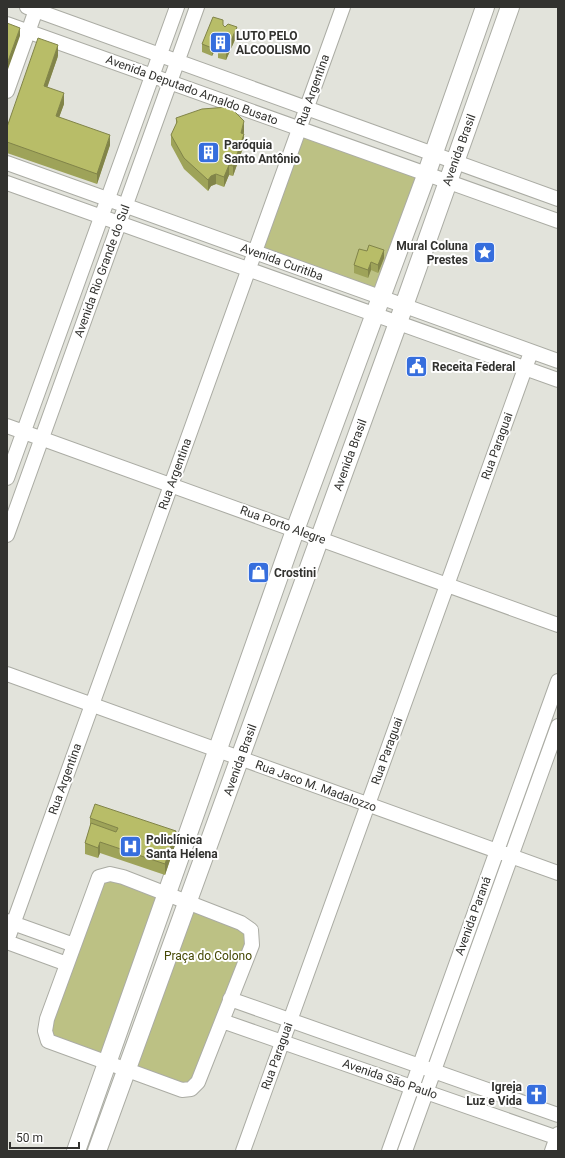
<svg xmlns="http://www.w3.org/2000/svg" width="565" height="1158" font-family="Roboto,sans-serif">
<rect width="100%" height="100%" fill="#e2e3db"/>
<!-- green -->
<path fill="#bcc184" d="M301,133L421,178L379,294L259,250Z
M108,878L163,896L104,1057L52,1039L49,1019L101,881Z
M190,907L248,933L249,944L190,1086L131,1067Z"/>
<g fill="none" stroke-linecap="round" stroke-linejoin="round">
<defs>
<path id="minor" d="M27,7L558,199
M7,24L558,221
M7,91L37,7
M7,163L558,361
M7,183L558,380
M7,426L558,625
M7,478L177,7
M7,535L197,7
M7,674L558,873
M110,874L123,877L241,923L251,930L252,945L198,1082L191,1089L182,1090L48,1041L45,1031L47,1019L99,877Z
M7,921L74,945
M7,941L343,7
M7,942L67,964
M230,999L558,1115
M222,1021L558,1138
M243,1151L531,352
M389,1151L558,681
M405,1151L558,726
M552,1151L558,1134"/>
<path id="major" d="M76,1151L298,522L424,181L485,7
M97,1151L395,331L510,7"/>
</defs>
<!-- minor casing -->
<use href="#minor" stroke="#abaca4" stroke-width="16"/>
<!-- major casing -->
<use href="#major" stroke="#abaca4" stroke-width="20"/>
<!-- minor -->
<use href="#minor" stroke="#fff" stroke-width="14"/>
<!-- major -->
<use href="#major" stroke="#fff" stroke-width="18"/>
</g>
<!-- wall -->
<path fill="#9ea359" d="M223,25L237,35L226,60L218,58V53L214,52L212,56L202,52V44Z
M58,56L47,87L64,104L59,117L110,145L97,184L7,153V127Z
M176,118L244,132L243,134L244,145L233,176L229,175L224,187L216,184L211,186L208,191L184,169L171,145V135L176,125Z
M384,258L378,273L371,270L368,278L354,273V265Z
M90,818L176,842L165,875L100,853L98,858L85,854V843L90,827Z"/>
<!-- shaded-wall -->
<path fill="#818449" d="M237,27V35L226,60V52Z
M20,28V36L7,72V64Z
M214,44V52L212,56V48Z
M58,45V56L44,97V86Z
M64,93V104L56,126V116Z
M244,121V132L241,144V133Z
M244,134V145L233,176V166Z
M110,135V145L97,184V174Z
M229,165V175L224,187V177Z
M216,174V184L211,186L208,191V180L211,176Z
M384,250V258L378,273V265Z
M371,262V270L368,278V270Z
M176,831V842L165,875V864Z
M100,842V853L98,858V848Z"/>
<!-- building -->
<path fill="#b8bd68" stroke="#818449" d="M213,17L223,20V25L225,27L228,24L237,27L226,52L218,50L219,45L214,44L212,48L202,44Z
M7,23L20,28L7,64Z
M38,38L58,45L44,86L64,93L56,116L110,135L97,174L7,142V127Z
M228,107L234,111L244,121L241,133L244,134L233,166L229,165L224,177L216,174L211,176L208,180L184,158L171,135L177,122L176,118L202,109Z
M369,245L384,250L378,265L371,262L368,270L354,265L359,249L367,251Z
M95,804L176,831L165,864L100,842L98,848L85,843L91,823L116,832L118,828L90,818Z"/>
<!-- icons -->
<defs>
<symbol id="building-square" viewBox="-11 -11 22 22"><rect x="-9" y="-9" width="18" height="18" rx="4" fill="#366edd" stroke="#fff"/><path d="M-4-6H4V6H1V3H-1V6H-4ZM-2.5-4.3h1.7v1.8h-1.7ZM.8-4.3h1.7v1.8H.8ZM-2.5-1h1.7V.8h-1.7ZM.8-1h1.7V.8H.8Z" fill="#fff"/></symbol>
<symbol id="sight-square" viewBox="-11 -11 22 22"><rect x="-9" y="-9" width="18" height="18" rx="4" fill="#366edd" stroke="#fff"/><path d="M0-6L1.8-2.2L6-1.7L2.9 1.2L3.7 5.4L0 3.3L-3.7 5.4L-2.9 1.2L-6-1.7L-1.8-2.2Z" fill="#fff"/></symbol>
<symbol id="civic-square" viewBox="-11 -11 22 22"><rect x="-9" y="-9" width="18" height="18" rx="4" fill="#366edd" stroke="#fff"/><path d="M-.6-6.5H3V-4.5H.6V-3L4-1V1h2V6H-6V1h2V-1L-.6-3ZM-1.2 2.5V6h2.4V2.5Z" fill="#fff"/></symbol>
<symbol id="shop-square" viewBox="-11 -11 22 22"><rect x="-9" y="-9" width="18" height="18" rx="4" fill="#366edd" stroke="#fff"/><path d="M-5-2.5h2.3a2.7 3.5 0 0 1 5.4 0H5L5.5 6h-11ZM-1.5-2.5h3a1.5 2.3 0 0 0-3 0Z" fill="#fff"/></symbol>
<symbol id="hospital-square" viewBox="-11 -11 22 22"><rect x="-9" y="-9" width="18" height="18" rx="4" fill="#366edd" stroke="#fff"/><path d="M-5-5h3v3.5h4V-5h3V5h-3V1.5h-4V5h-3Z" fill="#fff"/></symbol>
<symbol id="church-square" viewBox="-11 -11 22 22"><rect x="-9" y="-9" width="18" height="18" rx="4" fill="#366edd" stroke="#fff"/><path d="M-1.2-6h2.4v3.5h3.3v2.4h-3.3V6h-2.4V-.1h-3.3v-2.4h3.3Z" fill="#fff"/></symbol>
</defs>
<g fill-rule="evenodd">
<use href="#building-square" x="208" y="30" width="25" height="25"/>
<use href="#building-square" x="196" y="140" width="25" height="25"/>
<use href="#sight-square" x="472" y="240" width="25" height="25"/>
<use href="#civic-square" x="404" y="354" width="25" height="25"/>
<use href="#shop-square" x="246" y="560" width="25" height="25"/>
<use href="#hospital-square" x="118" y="834" width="25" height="25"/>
<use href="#church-square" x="524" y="1082" width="25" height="25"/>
</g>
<g text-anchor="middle" stroke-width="4" stroke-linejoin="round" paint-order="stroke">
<!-- poi labels -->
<g font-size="12" font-weight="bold" fill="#32322f" stroke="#fff" text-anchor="start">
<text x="236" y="40">LUTO PELO<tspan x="236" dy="14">ALCOOLISMO</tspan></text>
<text x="224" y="149">Paróquia<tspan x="224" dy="14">Santo Antônio</tspan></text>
<text x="468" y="250" text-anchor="end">Mural Coluna<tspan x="468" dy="14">Prestes</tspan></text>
<text x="432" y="371">Receita Federal</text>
<text x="274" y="577">Crostini</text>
<text x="146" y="844">Policlínica<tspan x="146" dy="14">Santa Helena</tspan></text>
<text x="522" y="1091" text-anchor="end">Igreja<tspan x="522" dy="14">Luz e Vida</tspan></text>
</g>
<!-- street labels -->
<g font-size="12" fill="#32322f" stroke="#fff">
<text transform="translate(192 90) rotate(20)" y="4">Avenida Deputado Arnaldo Busato</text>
<text transform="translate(313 90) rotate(-70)" y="4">Rua Argentina</text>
<text transform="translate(459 150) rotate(-70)" y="4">Avenida Brasil</text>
<text transform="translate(282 262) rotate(20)" y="4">Avenida Curitiba</text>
<text transform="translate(102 271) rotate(-70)" y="4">Avenida Rio Grande do Sul</text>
<text transform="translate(497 446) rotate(-70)" y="4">Rua Paraguai</text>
<text transform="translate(350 455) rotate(-70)" y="4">Avenida Brasil</text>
<text transform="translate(175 474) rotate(-70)" y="4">Rua Argentina</text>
<text transform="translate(283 525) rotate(20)" y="4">Rua Porto Alegre</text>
<text transform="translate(387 751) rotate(-70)" y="4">Rua Paraguai</text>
<text transform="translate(240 760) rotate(-70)" y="4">Avenida Brasil</text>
<text transform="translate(65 779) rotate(-70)" y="4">Rua Argentina</text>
<text transform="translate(316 786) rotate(20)" y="4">Rua Jaco M. Madalozzo</text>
<text transform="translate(473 916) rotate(-70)" y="4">Avenida Paraná</text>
<text transform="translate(277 1056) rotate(-70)" y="4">Rua Paraguai</text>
<text transform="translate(390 1079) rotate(19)" y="4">Avenida São Paulo</text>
</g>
<!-- park labels -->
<g font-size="12" fill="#454803" stroke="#fff">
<text x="208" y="960">Praça do Colono</text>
</g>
</g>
<!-- border -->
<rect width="565" height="1158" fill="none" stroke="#32322f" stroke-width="16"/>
<!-- scale -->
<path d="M10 1142v6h69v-6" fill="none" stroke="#32322f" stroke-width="2"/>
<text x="16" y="1142" font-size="12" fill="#32322f" stroke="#ffffff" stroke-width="3" paint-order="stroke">50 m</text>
</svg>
